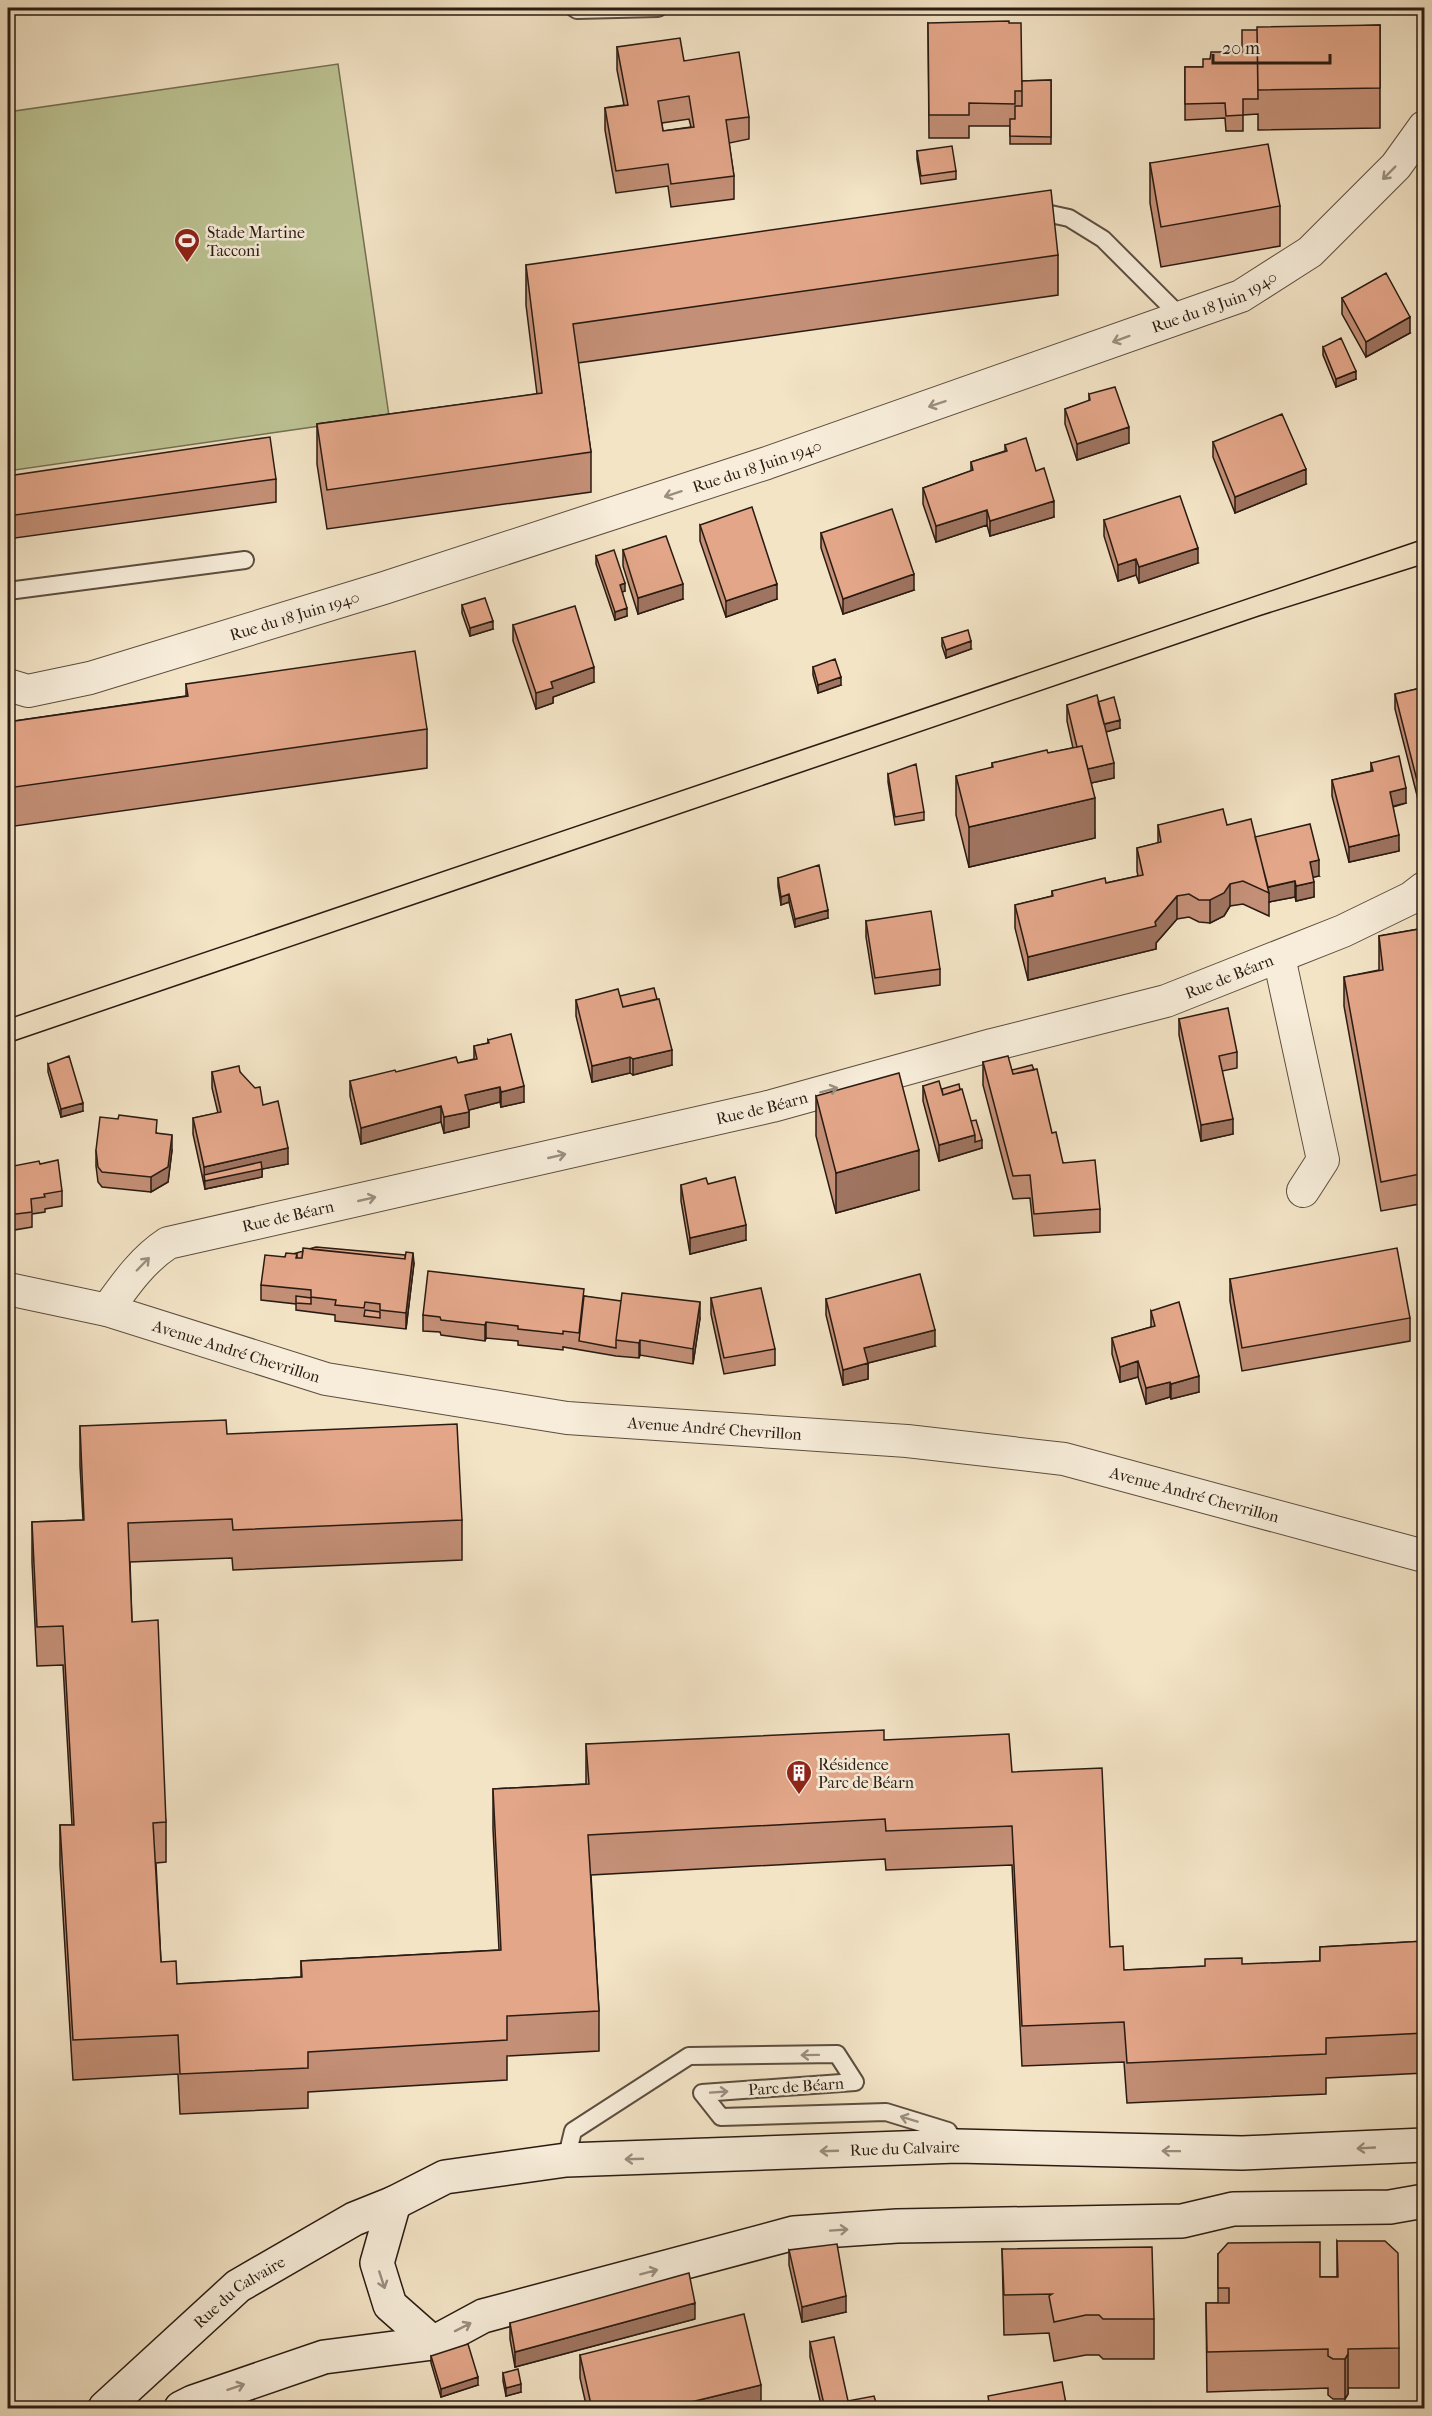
<svg xmlns="http://www.w3.org/2000/svg" width="1432" height="2416" font-family="'IM FELL French Canon',serif">
<rect width="100%" height="100%" fill="#f3e4c6"/>
<filter id="stains"><feTurbulence type="fractalNoise" baseFrequency=".00333" numOctaves="4"/><feColorMatrix values="0 0 0 0 .2 0 0 0 0 .09 0 0 0 0 .02 0 0 0 .5 -.17"/></filter>
<radialGradient id="worn" r=".72"><stop offset=".6" stop-color="#630" stop-opacity="0"/><stop offset="1" stop-color="#630" stop-opacity=".3"/></radialGradient>
<!-- green -->
<path fill="#bdc494" stroke="#747053" stroke-width="1.5" d="M338,64L389,416L8,471V112Z"/>
<g fill="none" stroke-linecap="round" stroke-linejoin="round">
<defs>
<path id="service" d="M574,8L577,10L658,8
M1032,210L1069,218L1103,239L1181,317
M8,591L245,560
M566,2160L573,2131L689,2056L837,2054L855,2082L702,2093L721,2117L886,2112L948,2131L957,2146"/>
<g id="minor">
<path id="s1" d="M8,685L28,691L90,678L384,588L767,463L1241,296L1310,252L1396,166L1424,127"/>
<path d="M1279,957L1323,1160L1303,1191"/>
<path id="s2" d="M8,1289L107,1310L326,1379L567,1418L907,1441L1064,1459L1424,1556"/>
<path id="s3" d="M107,1310C125,1285 142,1260 168,1243L772,1106L992,1045L1166,1001L1343,931L1411,898L1424,888"/>
</g>
<g id="secondary">
<path d="M394,2203L377,2263L390,2305L433,2343"/>
<path id="s4" d="M105,2408L238,2286L354,2219L394,2203L445,2177L566,2160L957,2146L1242,2153L1424,2145"/>
<path d="M181,2408L193,2402L324,2357L433,2343L483,2316L794,2233L897,2226L1182,2221L1233,2209L1390,2207L1424,2201"/>
</g>
</defs>
<!-- service casing -->
<use href="#service" stroke="#5c4d3f" stroke-width="20"/>
<!-- minor casing -->
<use href="#minor" stroke="#5c4d3f" stroke-width="34"/>
<!-- secondary casing -->
<use href="#secondary" stroke="#2a1b12" stroke-width="36"/>
<!-- service -->
<use href="#service" stroke="#f7edda" stroke-width="16"/>
<!-- minor -->
<use href="#minor" stroke="#f7edda" stroke-width="32"/>
<!-- secondary -->
<use href="#secondary" stroke="#f7edda" stroke-width="33"/>
<!-- tram -->
<path stroke="#2a1b12" stroke-width="1.5" d="M8,1019L1424,539
M8,1043L1259,616L1424,564"/>
</g>
<!-- wall -->
<path fill="#c38f76" stroke="#2a1b12" stroke-width="1.5" fill-rule="evenodd" d="M928,23L1022,81L1051,80V144H1010V126H969V138H929Z
M1380,25V128L1258,130V114L1243,115V131H1226L1225,118L1185,120V67H1203L1210,59L1242,52L1257,30Z
M617,47L684,61L749,117V139L729,143L734,176V199L671,207L668,186L616,193L605,130V108L624,105L617,70ZM689,119L691,127L663,131L662,123Z
M917,151L956,171V179L921,184L917,159Z
M1150,163L1280,206V246L1161,267L1150,203Z
M1058,255V295L578,363L591,452V492L327,529L317,464V424L537,394L526,305V265Z
M1342,298L1410,333L1366,357L1342,314Z
M1323,347L1356,379L1336,387L1323,355Z
M1089,394L1129,443L1077,460L1065,424V409L1089,401Z
M1213,442L1306,484L1235,513L1213,457Z
M1005,445L1036,471L1054,517L990,536L987,525L936,542L923,504V488L971,471V462L1005,451Z
M8,476L276,479V502L8,539Z
M1104,520L1198,563L1139,583L1136,575L1118,581L1104,536Z
M700,525L777,599L726,617L700,541Z
M821,533L914,590L843,614L821,548Z
M623,550L683,599L638,614L623,566Z
M596,556L625,591L622,592L627,616L615,620L596,564Z
M462,605L493,629L470,636L462,613Z
M513,625L594,682L553,697V703L536,709L513,641Z
M942,638L971,649L946,658L942,646Z
M813,667L841,685L818,693L813,675Z
M186,684L427,729V768L8,827V722L186,696Z
M1425,687L1421,811L1395,709V694Z
M1098,702L1120,728L1106,732L1114,778L1091,783L1095,838L969,867L956,815V776L992,768V763L1048,753L1073,748L1067,721V705Z
M1371,763L1406,803L1393,807L1399,851L1349,862L1332,796V780L1371,771Z
M888,774L924,812V820L895,825L888,782Z
M1158,825H1227L1255,837L1319,876L1313,877L1314,897L1296,901L1295,897L1269,902V916L1243,904L1230,906L1224,916L1210,923L1199,922L1189,917L1177,919L1156,943V949L1028,980L1015,928V905L1052,896V891L1106,883L1138,876L1137,871V848L1158,843Z
M778,878L828,918L795,927L789,902L781,905L778,886Z
M866,921L940,969V985L875,994L866,937Z
M1425,928V1203L1381,1211L1344,1006V977L1379,970V936Z
M620,996L672,1065L633,1075L630,1073L592,1082L576,1016V1000Z
M1179,1019L1237,1052V1068L1222,1071L1233,1134L1201,1141L1179,1035Z
M488,1040L524,1102L501,1107L500,1102L469,1110V1127L444,1133L441,1122L361,1144L350,1096V1081L396,1072L458,1063L474,1059V1046L488,1043Z
M983,1062L1012,1070L1052,1133L1063,1163L1100,1209V1232L1034,1236L1030,1198L1013,1199L983,1085Z
M48,1064L83,1111L61,1117L48,1072Z
M212,1072H240L263,1105L288,1164L262,1169V1177L205,1189L193,1134V1118L218,1113L212,1088Z
M923,1086L942,1089L971,1121L982,1148L939,1161L923,1101Z
M816,1096L919,1190L836,1213L816,1136Z
M157,1133L172,1150L168,1182L151,1192L102,1187L98,1182L96,1166V1150Z
M40,1164L62,1191V1206L45,1209V1212L32,1214V1227L8,1231V1167Z
M708,1184L746,1240L690,1254L681,1201V1185Z
M293,1254L414,1263L406,1329L335,1321V1315L296,1310V1304L261,1300V1285L284,1257Z
M1230,1279L1410,1318V1341L1242,1371L1230,1301Z
M584,1296L700,1318L693,1364L640,1355L639,1358L616,1356L563,1347V1350L518,1345V1341L486,1338L485,1341L441,1335L440,1332L423,1331V1315Z
M711,1298L775,1349V1365L724,1374L711,1314Z
M826,1299L935,1346L868,1363V1379L843,1385L826,1315Z
M1151,1311L1199,1392L1171,1399L1170,1397L1146,1404L1138,1377L1120,1382L1112,1354V1338L1151,1327Z
M80,1426L227,1434L462,1520V1560L233,1570L232,1558L130,1562L132,1622L166,1822V1862L156,1863L161,1962L177,1984L301,1977V1961L499,1950L493,1829V1789L586,1784V1744L884,1740L1012,1772L1110,1947L1124,1970L1320,1961V1947L1425,1941V2073L1326,2078V2094L1127,2103L1124,2062L1022,2066L1012,1865L886,1870L885,1859L591,1875L599,2011V2051L507,2056V2080L308,2092V2108L180,2114L178,2074L73,2080L60,1865V1825H72L63,1665L37,1666L32,1562V1522L83,1520L80,1466Z
M1337,2241L1399,2348V2388H1348V2394L1345,2399H1333L1328,2395V2388L1207,2392L1206,2303H1218V2254L1320,2277H1337Z
M1002,2249L1154,2319V2359H1103L1099,2355H1086L1054,2361L1049,2333L1004,2335Z
M789,2250L846,2312L802,2322L789,2265Z
M695,2319L515,2367L510,2339V2323Z
M810,2342L848,2401L878,2409H822L810,2357Z
M580,2355L761,2407L756,2409H587L580,2378Z
M431,2356L478,2385L441,2397L431,2363Z
M503,2373L521,2392L506,2396L503,2381Z"/>
<!-- shaded-wall -->
<path fill="#9f7460" stroke="#2a1b12" stroke-width="1.5" d="M1410,317V333L1366,357V342Z
M1356,371V379L1336,387V379Z
M1129,427V443L1077,460V444Z
M1306,469V484L1235,513V497Z
M1054,501V517L990,536V521Z
M987,510V525L936,542V526Z
M1198,548V563L1139,583V567Z
M1136,559V575L1118,581V565Z
M914,574V590L843,614V599Z
M625,583V591L620,593V585Z
M683,584V599L638,614V598Z
M777,584V599L726,617V601Z
M627,608V616L615,620V612Z
M493,621V629L470,636V628Z
M971,641V649L946,658V650Z
M594,667V682L553,697V703L536,709V693L551,682Z
M841,677V685L818,693V685Z
M1120,720V728L1102,733V725Z
M1114,763V778L1082,785V770Z
M1406,788V803L1390,807V792Z
M1425,795V810L1421,811V796Z
M1095,798V838L969,867V827Z
M1399,835V851L1349,862V847Z
M1319,860V876L1310,878V862Z
M1295,881V897L1269,902V893L1266,888Z
M1314,882V897L1296,901V886Z
M1230,884V906L1224,916L1210,923V900Z
M789,894V902L781,905V897Z
M1177,896V919L1156,943V949L1028,980V957L1155,922Z
M828,910V918L795,927V919Z
M672,1050V1065L633,1075V1059Z
M630,1057V1073L592,1082V1066Z
M524,1086V1102L501,1107V1092Z
M500,1087V1102L465,1111V1095Z
M83,1103V1111L61,1117V1109Z
M441,1106V1122L361,1144V1128Z
M469,1112V1127L444,1133V1117Z
M1233,1119V1134L1201,1141V1125Z
M172,1135V1150L168,1182L151,1192V1177Z
M975,1135L982,1140V1148L939,1161V1145Z
M288,1148V1164L262,1169V1177L205,1189L204,1167Z
M919,1150V1190L836,1213V1173Z
M746,1225V1240L690,1254V1238Z
M413,1253L414,1263L406,1329V1313Z
M700,1302V1318L693,1364V1349Z
M486,1322V1338L485,1341V1325Z
M935,1330V1346L864,1364V1348Z
M640,1340V1355L639,1358V1343Z
M1138,1361V1377L1120,1382V1367Z
M868,1363V1379L843,1385V1370Z
M1199,1376V1392L1171,1399V1384Z
M1170,1382V1397L1146,1404V1388Z
M846,2296V2312L802,2322V2307Z
M695,2303V2319L515,2367V2352Z
M1348,2354V2394L1345,2399V2359Z
M478,2377V2385L441,2397V2389Z
M521,2384V2392L506,2396V2388Z
M761,2385V2407L756,2409H662Z"/>
<!-- building -->
<path fill="#e3a689" stroke="#2a1b12" stroke-width="1.5" fill-rule="evenodd" d="M1009,21V23H1021L1022,91H1015V104L969,103V115H929L928,23Z
M1380,25V88L1258,90L1257,27Z
M1242,30H1257L1258,99H1243V115L1226,116L1225,103L1185,104V67H1203V59H1210L1211,52H1242Z
M680,38L684,61L739,52L749,117L726,120L734,176L671,184L668,164L616,171L605,108L628,105L617,47ZM689,96L694,127L663,131L658,101Z
M1051,80V137L1010,136V119H1015V106H1022V81Z
M1268,144L1280,206L1161,227L1150,163Z
M952,146L956,171L921,176L917,151Z
M1051,190L1058,255L573,324L591,452L327,490L317,424L542,393L526,265Z
M1386,273L1410,317L1366,342L1342,298Z
M1341,338L1356,371L1336,379L1323,347Z
M1115,387L1129,427L1077,444L1065,409L1090,400L1089,394Z
M1282,414L1306,469L1235,497L1213,442Z
M270,437L276,479L8,516V476Z
M1026,438L1036,471L1044,468L1054,501L990,521L987,510L936,526L923,488L973,470L971,462L1007,451L1005,445Z
M1180,496L1198,548L1139,567L1136,559L1118,565L1104,520Z
M752,507L777,584L726,601L700,525Z
M892,509L914,574L843,599L821,533Z
M666,536L683,584L638,598L623,550Z
M614,550L625,583L620,585L627,608L615,612L596,556Z
M485,598L493,621L470,628L462,605Z
M575,606L594,667L551,682L553,688L536,693L513,625Z
M968,630L971,641L946,650L942,638Z
M415,651L427,729L8,788V722L188,696L186,684Z
M835,659L841,677L818,685L813,667Z
M1425,687V795L1421,796L1395,694Z
M1097,695L1114,763L1088,769L1082,746L1077,747L1067,705Z
M1114,697L1120,720L1104,724L1098,702Z
M1082,746L1095,798L969,827L956,776L993,767L992,763L1047,750L1048,753Z
M1399,756L1406,788L1390,792L1399,835L1349,847L1332,780L1373,771L1371,763Z
M916,764L924,812L895,817L888,774Z
M1223,809L1227,825L1251,819L1269,893L1243,881L1230,884L1224,893L1210,900H1199L1189,894L1177,896L1155,922L1156,926L1028,957L1015,905L1053,896L1052,891L1105,878L1106,883L1143,875L1137,848L1161,842L1158,825Z
M1310,824L1319,860L1310,862L1314,882L1296,886L1295,881L1268,887L1255,837Z
M819,865L828,910L795,919L789,894L781,897L778,878Z
M931,911L940,969L875,978L866,921Z
M1425,928V1000L1420,1001L1425,1024V1173L1381,1182L1344,977L1383,970L1379,936Z
M654,988L657,999L623,1007L620,996Z
M618,989L623,1007L659,999L672,1050L633,1059L630,1057L592,1066L576,1000Z
M1228,1008L1237,1052L1219,1056L1233,1119L1201,1125L1179,1019Z
M511,1034L524,1086L501,1092L500,1087L465,1095L469,1112L444,1117L441,1106L361,1128L350,1081L395,1070L396,1072L456,1057L458,1063L477,1059L474,1046L489,1043L488,1040Z
M69,1056L83,1103L61,1109L48,1064Z
M1008,1056L1013,1074L1037,1069L1052,1133L1056,1132L1063,1163L1095,1160L1100,1209L1034,1214L1030,1175L1013,1176L983,1062Z
M1032,1065L1034,1070L1013,1074L1012,1070Z
M239,1066L240,1072L255,1088L260,1087L263,1105L278,1101L288,1148L204,1167L193,1118L221,1112L212,1072Z
M899,1073L919,1150L836,1173L816,1096Z
M939,1081L943,1095L962,1089L975,1135L939,1145L923,1086Z
M959,1084L960,1090L943,1095L942,1089Z
M119,1115L157,1120L156,1133L172,1135L168,1167L151,1177L102,1172L98,1167L96,1150L100,1117L118,1119Z
M976,1120L982,1140L975,1142V1135L971,1121Z
M58,1160L62,1191L44,1194L45,1197L31,1199L32,1212L8,1215V1167L39,1161L40,1164Z
M261,1162L262,1169L205,1181L204,1175Z
M735,1177L746,1225L690,1238L681,1185L706,1178L708,1184Z
M316,1247L405,1255V1259L309,1249Z
M303,1248L405,1259L406,1252L413,1253L406,1313L380,1310V1304L365,1302L364,1308L335,1305L336,1300L311,1297V1290L261,1285L265,1255L285,1257L286,1253L297,1254L296,1258H302Z
M1397,1248L1410,1318L1242,1348L1230,1279Z
M303,1251L302,1258H297V1254H293Z
M428,1271L584,1289L579,1333L563,1331V1334L518,1329V1326L486,1322L485,1325L441,1320L440,1317L423,1315Z
M920,1274L935,1330L864,1348L868,1363L843,1370L826,1299Z
M761,1288L775,1349L724,1358L711,1298Z
M622,1293L700,1302L693,1349L640,1340L639,1343L616,1340Z
M296,1296L311,1298V1304L296,1303Z
M584,1296L621,1301L616,1340V1348L579,1341Z
M1179,1302L1199,1376L1171,1384L1170,1382L1146,1388L1138,1361L1120,1367L1112,1338L1155,1326L1151,1311Z
M365,1310L380,1312V1318L364,1316Z
M226,1420L227,1434L457,1424L462,1520L233,1530L232,1519L128,1523L132,1622L158,1620L166,1822L153,1823L161,1962L176,1961L177,1984L302,1977L301,1961L501,1950L493,1789L589,1784L586,1744L884,1730V1740L1009,1734L1012,1772L1102,1768L1110,1947L1123,1946L1124,1970L1205,1966V1959L1242,1958V1964L1320,1961V1947L1425,1941V2033L1326,2038V2054L1127,2063L1124,2022L1022,2026L1012,1826L886,1831L885,1819L588,1835L599,2011L507,2016V2040L308,2052V2068L180,2074L178,2035L73,2040L60,1825H74L63,1626L37,1627L32,1522L84,1520L80,1426Z
M1337,2241H1385L1398,2253L1399,2348L1348,2349V2354L1345,2359H1333L1328,2356V2349L1207,2352L1206,2303H1229V2288H1218V2254L1228,2243L1320,2242V2277H1338Z
M837,2244L846,2296L802,2307L789,2250Z
M1152,2247L1154,2319H1103L1099,2315H1086L1054,2322L1049,2296L1052,2294L1004,2295L1002,2249Z
M689,2273L695,2303L515,2352L510,2323Z
M744,2314L761,2385L662,2409H592L580,2355Z
M834,2337L848,2401L874,2396L878,2409H825L810,2342Z
M468,2344L478,2377L441,2389L431,2356Z
M518,2369L521,2384L506,2388L503,2373Z
M1062,2382L1067,2409H990L988,2396Z"/>
<!-- one-way arrows -->
<defs><path id="oneway-shaft" d="M-6 0H5M1.5-3L5.5 0L1.5 3" fill="none" stroke-width="1.6" stroke-linecap="round" stroke-linejoin="round" transform="scale(1.5)"/></defs>
<g stroke="#9b8e80">
<use href="#oneway-shaft" transform="translate(1389 173) rotate(135)"/>
<use href="#oneway-shaft" transform="translate(1121 339) rotate(160)"/>
<use href="#oneway-shaft" transform="translate(937 404) rotate(161)"/>
<use href="#oneway-shaft" transform="translate(673 494) rotate(162)"/>
<use href="#oneway-shaft" transform="translate(829 1090) rotate(-15)"/>
<use href="#oneway-shaft" transform="translate(557 1156) rotate(-13)"/>
<use href="#oneway-shaft" transform="translate(367 1199) rotate(-13)"/>
<use href="#oneway-shaft" transform="translate(143 1264) rotate(-46)"/>
<use href="#oneway-shaft" transform="translate(810 2055) rotate(179)"/>
<use href="#oneway-shaft" transform="translate(719 2092) rotate(-4)"/>
<use href="#oneway-shaft" transform="translate(909 2119) rotate(-163)"/>
<use href="#oneway-shaft" transform="translate(1366 2148) rotate(177)"/>
<use href="#oneway-shaft" transform="translate(829 2151) rotate(178)"/>
<use href="#oneway-shaft" transform="translate(1171 2151) rotate(-179)"/>
<use href="#oneway-shaft" transform="translate(634 2159) rotate(178)"/>
<use href="#oneway-shaft" transform="translate(839 2230) rotate(-4)"/>
<use href="#oneway-shaft" transform="translate(649 2272) rotate(-15)"/>
<use href="#oneway-shaft" transform="translate(382 2280) rotate(72)"/>
<use href="#oneway-shaft" transform="translate(463 2327) rotate(-27)"/>
<use href="#oneway-shaft" transform="translate(236 2387) rotate(-19)"/>
</g>
<!-- icons -->
<defs>
<symbol id="stadium-pin" viewBox="-11 -11 22 30"><path d="M0 17L-7.5 6A9.5 9.5 0 1 1 7.5 6Z" fill="#8f2418" stroke="#f7edda"/><path d="M0-5a6.5 5 0 1 0 0 10a6.5 5 0 1 0 0-10ZM-3.5-1.8h7v3.6h-7Z" fill="#fff"/></symbol>
<symbol id="building-pin" viewBox="-11 -11 22 30"><path d="M0 17L-7.5 6A9.5 9.5 0 1 1 7.5 6Z" fill="#8f2418" stroke="#f7edda"/><path d="M-4-6H4V6H1V3H-1V6H-4ZM-2.5-4.3h1.7v1.8h-1.7ZM.8-4.3h1.7v1.8H.8ZM-2.5-1h1.7V.8h-1.7ZM.8-1h1.7V.8H.8Z" fill="#fff"/></symbol>
</defs>
<g fill-rule="evenodd">
<use href="#stadium-pin" x="172" y="226" width="30" height="40"/>
<use href="#building-pin" x="784" y="1758" width="30" height="40"/>
</g>
<g text-anchor="middle" stroke-width="5" stroke-linejoin="round" paint-order="stroke">
<!-- poi labels -->
<g font-size="16" fill="#2a1b12" stroke="#f7edda" text-anchor="start">
<text x="207" y="238">Stade Martine<tspan x="207" dy="18">Tacconi</tspan></text>
<text x="818" y="1770">Résidence<tspan x="818" dy="18">Parc de Béarn</tspan></text>
</g>
<!-- street labels -->
<g font-size="16" fill="#2a1b12" stroke="#f7edda">
<text dy="6" stroke="none"><textPath href="#s1" startOffset="1270">Rue du 18 Juin 1940</textPath></text>
<text dy="6" stroke="none"><textPath href="#s1" startOffset="784">Rue du 18 Juin 1940</textPath></text>
<text dy="6" stroke="none"><textPath href="#s1" startOffset="298">Rue du 18 Juin 1940</textPath></text>
<text dy="6" stroke="none"><textPath href="#s3" startOffset="1186">Rue de Béarn</textPath></text>
<text dy="6" stroke="none"><textPath href="#s3" startOffset="700">Rue de Béarn</textPath></text>
<text dy="6" stroke="none"><textPath href="#s3" startOffset="214">Rue de Béarn</textPath></text>
<text dy="6" stroke="none"><textPath href="#s2" startOffset="237">Avenue André Chevrillon</textPath></text>
<text dy="6" stroke="none"><textPath href="#s2" startOffset="723">Avenue André Chevrillon</textPath></text>
<text dy="6" stroke="none"><textPath href="#s2" startOffset="1209">Avenue André Chevrillon</textPath></text>
<text transform="translate(796 2086) rotate(-4)" y="6">Parc de Béarn</text>
<text dy="6" stroke="none"><textPath href="#s4" startOffset="876">Rue du Calvaire</textPath></text>
<text dy="6" stroke="none"><textPath href="#s4" startOffset="178">Rue du Calvaire</textPath></text>
</g>
</g>
<!-- margin -->
<rect width="1432" height="2416" fill="none" stroke="#f3e4c6" stroke-width="30"/>
<rect x="9" y="9" width="1414" height="2398" fill="none" stroke="#2a1b12" stroke-width="3"/>
<rect x="15" y="15" width="1402" height="2386" fill="none" stroke="#2a1b12" stroke-width="1.5"/>
<!-- scale -->
<path d="M1213 54v9h117v-9" fill="none" stroke="#2a1b12" stroke-width="3"/>
<text x="1222" y="54" font-size="18" fill="#2a1b12" stroke="#f7edda" stroke-width="4.5" paint-order="stroke">20 m</text>
<rect width="100%" height="100%" filter="url(#stains)"/>
<rect width="100%" height="100%" fill="url(#worn)"/>
</svg>
